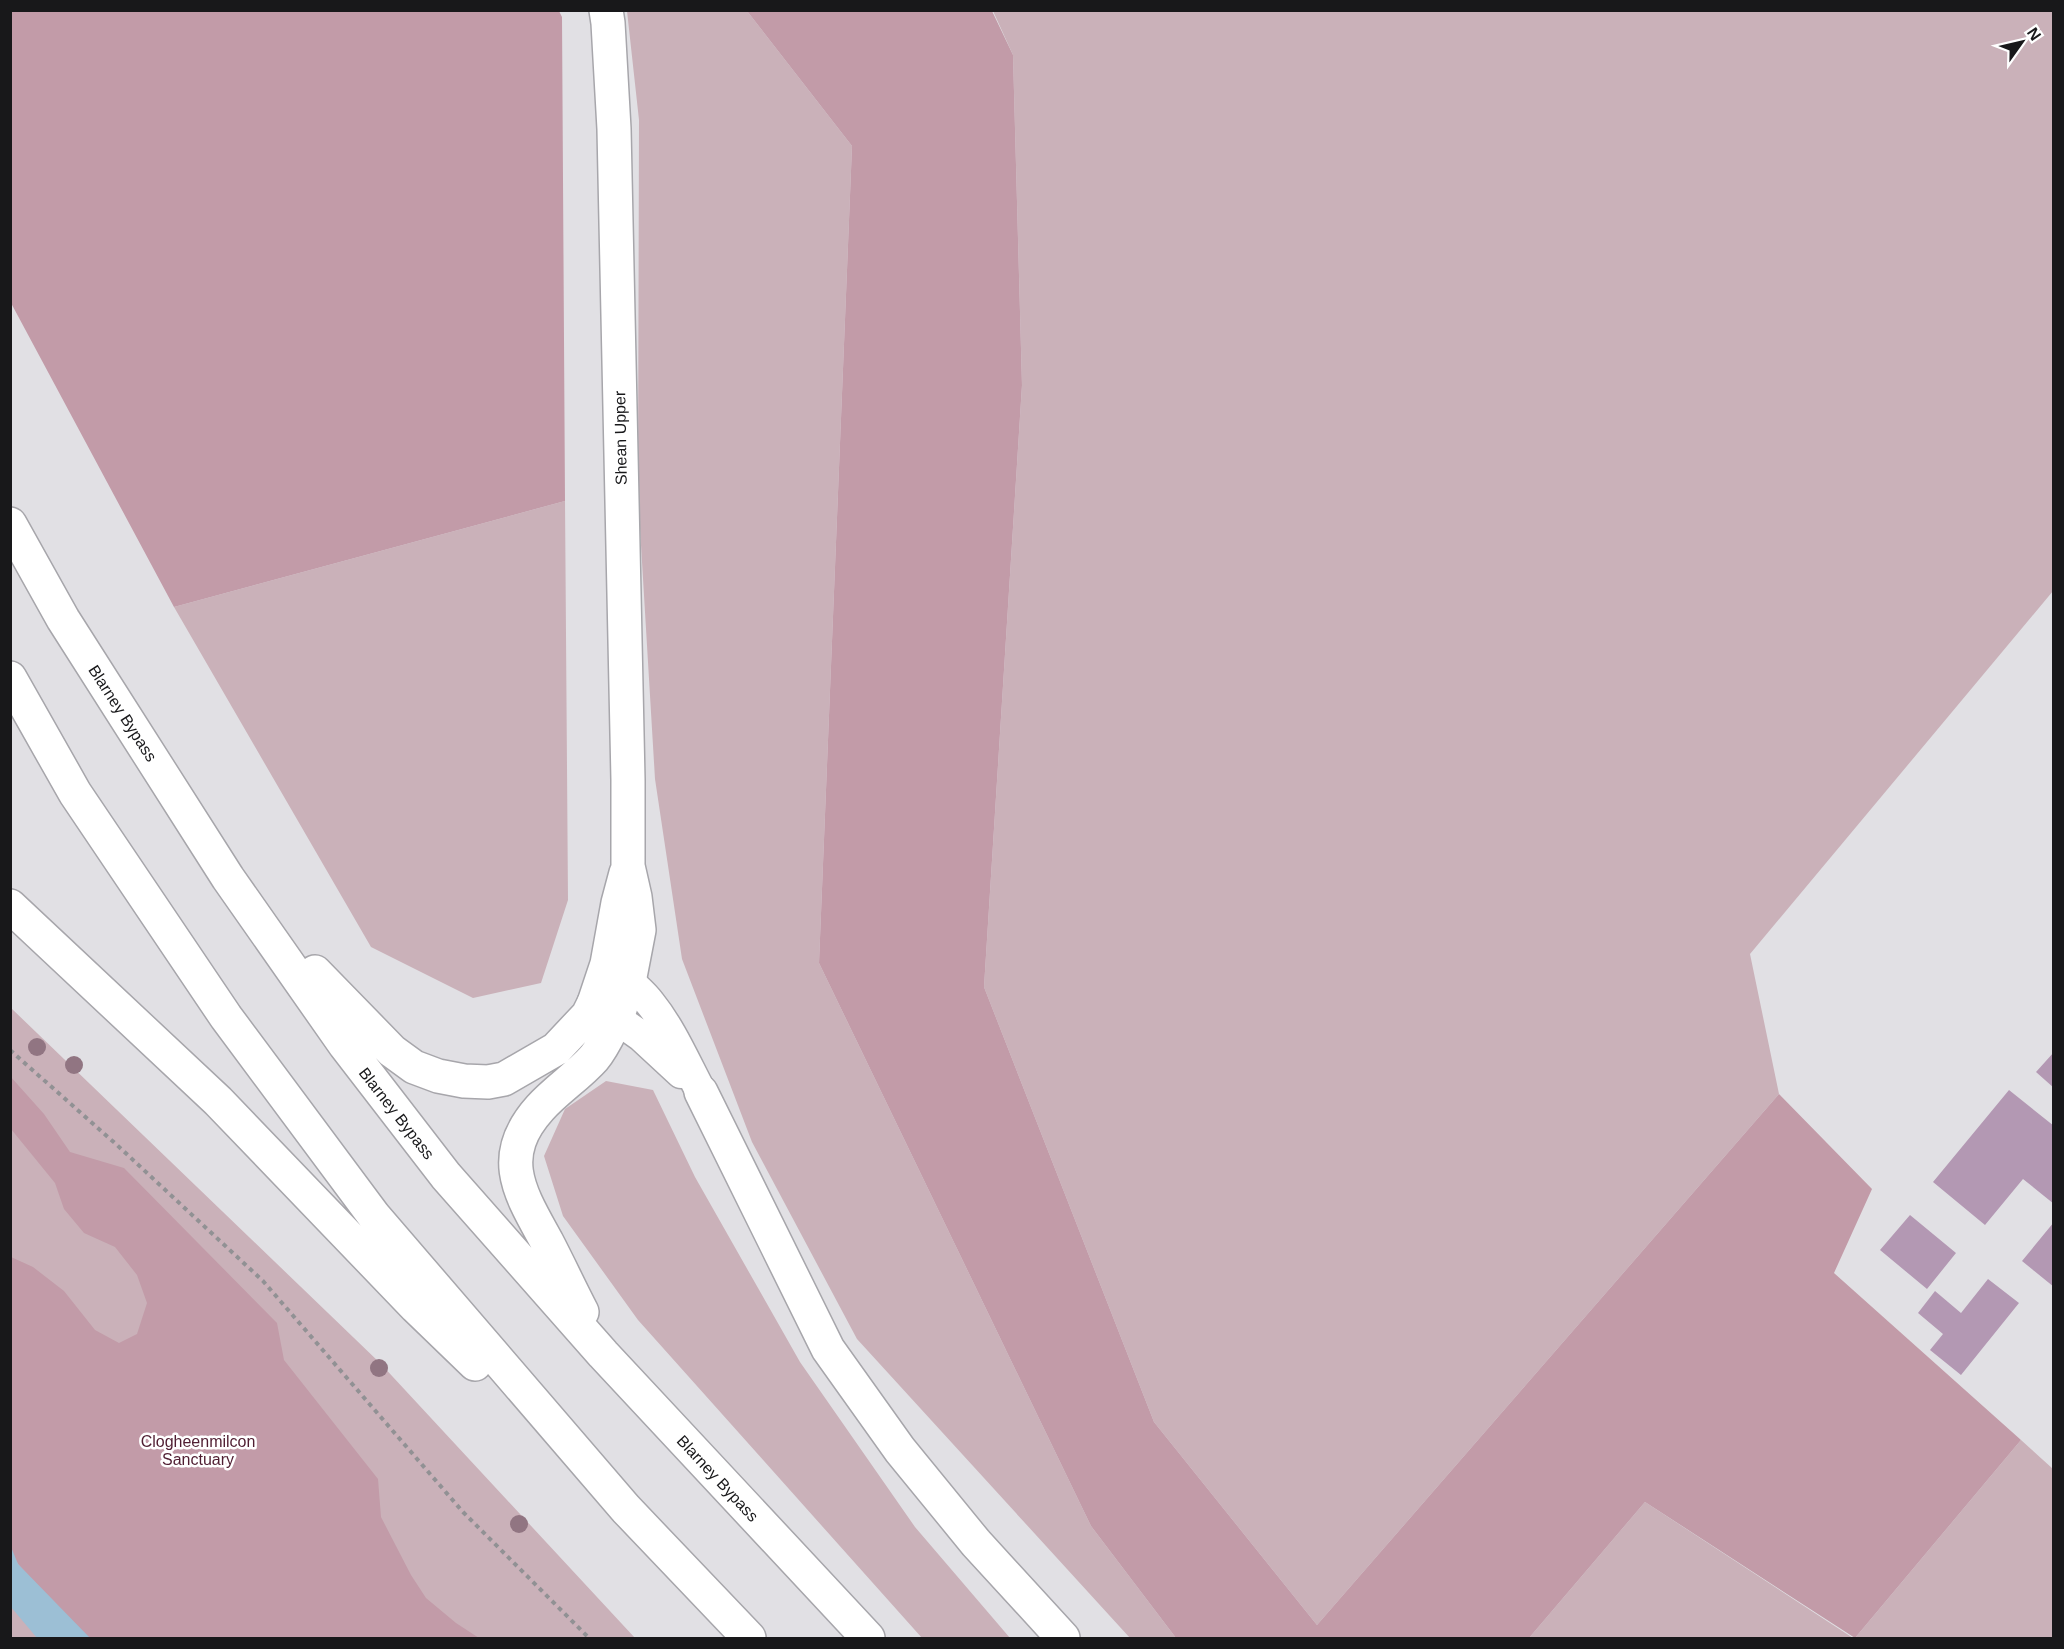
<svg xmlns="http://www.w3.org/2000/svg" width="2064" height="1649" font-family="Arial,sans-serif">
<rect width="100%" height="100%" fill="#e1e0e4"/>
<!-- green -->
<path fill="#cab1b9" d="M627,11H747L852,146L819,963L1091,1526L1176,1638H1130L857,1339L752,1142L682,959L655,779L638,495L639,120Z
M993,11H2053V591L1750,954L1779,1094L1317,1625L1154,1422L984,987L1022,385L1013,55Z
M565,501L568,900L541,983L473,998L371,947L174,607Z
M11,1008L380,1363L635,1638H11Z
M606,1081L653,1090L695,1177L800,1362L915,1527L1010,1638H922L638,1320L563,1216L544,1156L565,1109Z
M2021,1440L2053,1469V1638H1855Z
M1645,1502L1853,1638H1529Z"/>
<!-- forest -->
<path fill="#c29ba8" d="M10,11H559L562,17L565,501L174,607L11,303Z
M747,11H992L1013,55L1022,385L984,987L1154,1422L1317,1625L1779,1094L1872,1189L1834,1273L2021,1440L1855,1638L1645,1502L1529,1638H1176L1091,1526L819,963L852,146Z
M10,1076L44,1114L70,1152L124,1168L277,1323L284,1360L378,1479L381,1517L411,1575L426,1598L456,1623L479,1638H83L67,1617L18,1564L10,1549L11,1257L33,1267L64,1291L95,1330L119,1343L137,1334L147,1303L137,1275L115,1247L84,1233L64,1209L55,1183L11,1129Z"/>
<!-- water -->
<path fill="#9cbfd5" d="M11,1547L18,1564L90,1638H37L11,1607Z"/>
<!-- building -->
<path fill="#b398b3" d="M2054,1052V1088L2036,1072Z
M2009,1090L2054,1126V1204L2023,1179L1985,1225L1933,1182Z
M1910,1215L1956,1253L1927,1289L1880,1250Z
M2054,1222V1287L2022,1261Z
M1988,1279L2019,1303L1961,1375L1930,1350L1943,1334L1918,1313L1935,1291L1961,1313Z"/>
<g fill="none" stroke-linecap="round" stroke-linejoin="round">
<defs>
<path id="street" d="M613,969C626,979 640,990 650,1003C671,1029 685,1062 701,1092
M597,1005L641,1036L681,1073"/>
<path id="secondary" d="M606,10L608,23L614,129L628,780V866L635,897L639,930L629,982L617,1018
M594,1003L607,964L618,903L626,873
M701,1092L828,1349L900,1450L976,1543L1063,1638"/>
<path id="highway" d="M10,524L63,619L228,878L345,1045L446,1176L603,1354L868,1638
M10,678L75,793L226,1017L374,1216L626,1509L749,1638
M10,906L218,1101L416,1307L475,1364
M315,972L392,1051L414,1067L438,1076L464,1081L488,1082L504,1079L556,1049L588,1015L594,1003
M582,1312C570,1289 559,1265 547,1242C520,1193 496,1157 540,1108C556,1090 578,1076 594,1058C604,1046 610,1031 617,1018"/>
</defs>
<!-- street casing -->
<use href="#street" stroke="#a7a6ab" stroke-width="33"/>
<!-- secondary casing -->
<use href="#secondary" stroke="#a7a6ab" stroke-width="36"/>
<!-- highway casing -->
<use href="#highway" stroke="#a7a6ab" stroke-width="36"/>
<!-- path -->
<path stroke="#919194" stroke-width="4" stroke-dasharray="4.5 4.5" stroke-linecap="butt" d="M10,1050L117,1145L263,1281L463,1512L589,1638"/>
<!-- street -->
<use href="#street" stroke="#fff" stroke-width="30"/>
<!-- secondary -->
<use href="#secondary" stroke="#fff" stroke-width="33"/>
<!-- highway -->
<use href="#highway" stroke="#fff" stroke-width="33"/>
</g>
<!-- trees -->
<g fill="#917582">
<circle cx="37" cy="1047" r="9"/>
<circle cx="74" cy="1065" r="9"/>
<circle cx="379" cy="1368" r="9"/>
<circle cx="519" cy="1524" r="9"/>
</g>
<g text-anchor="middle" stroke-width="5" stroke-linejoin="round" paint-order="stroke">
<!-- street labels -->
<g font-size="16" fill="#18181a" stroke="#fff">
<text transform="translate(620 438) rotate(-91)" y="6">Shean Upper</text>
<text transform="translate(123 713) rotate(57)" y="6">Blarney Bypass</text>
<text transform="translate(397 1113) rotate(52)" y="6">Blarney Bypass</text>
<text transform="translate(718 1478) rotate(47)" y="6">Blarney Bypass</text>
</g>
<!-- park labels -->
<g font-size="16" fill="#4f1d31" stroke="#fff">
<text x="198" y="1447">Clogheenmilcon<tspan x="198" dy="18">Sanctuary</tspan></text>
</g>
</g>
<!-- border -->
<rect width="2064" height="1649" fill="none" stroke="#18181a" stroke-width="24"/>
<!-- north arrow -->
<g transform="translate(2022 42) rotate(56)" stroke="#ffffff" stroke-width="4.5" paint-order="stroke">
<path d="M0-4.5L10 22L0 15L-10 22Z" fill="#18181a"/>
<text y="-9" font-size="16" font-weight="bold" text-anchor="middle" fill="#18181a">N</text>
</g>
</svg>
